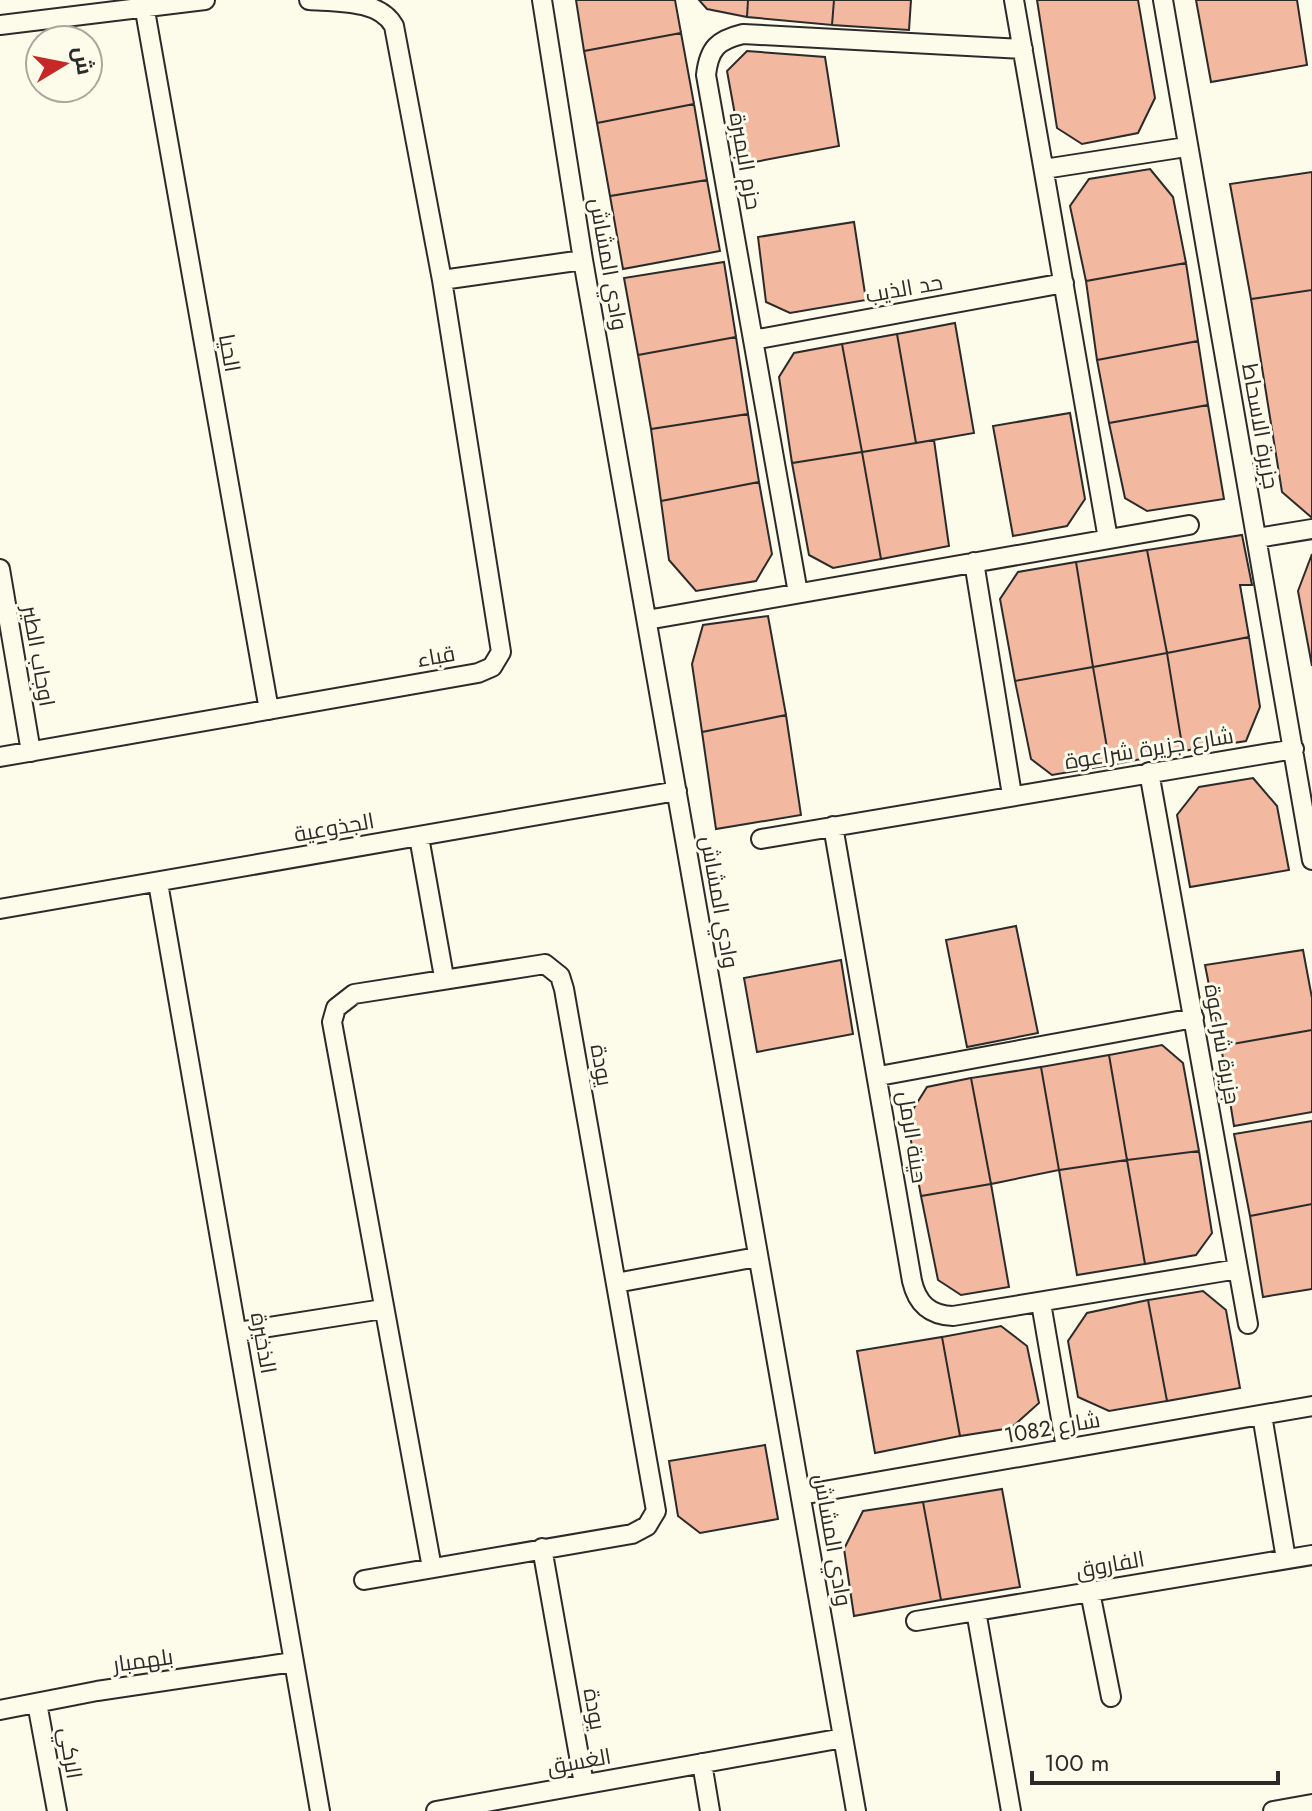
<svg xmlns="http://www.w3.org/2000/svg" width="1312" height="1811" font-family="Jost,Cairo,sans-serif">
<rect width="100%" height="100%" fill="#fdfbea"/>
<!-- building -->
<path fill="#f2b8a0" stroke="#2b2b2b" stroke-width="2" d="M576,0H675L681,33L584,51Z
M699,0H748L747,17L707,9Z
M748,0H834L832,25L747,17Z
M834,0H911L909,30L832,25Z
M1037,0H1138L1155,98L1138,133L1082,144L1057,128Z
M1196,0H1297L1307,65L1211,82Z
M681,33L694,104L597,123L584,51Z
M747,51L825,57L839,146L744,164L727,71Z
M694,104L707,180L610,196L597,123Z
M1150,169L1173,197L1186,263L1086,281L1070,206L1089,179Z
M1312,172V290L1251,299L1230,184Z
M707,180L720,251L623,269L610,196Z
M854,222L866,300L790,313L766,302L758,237Z
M724,262L736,337L638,355L624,278Z
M1186,263L1198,341L1097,360L1086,281Z
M1312,290V517H1311L1282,492L1251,299Z
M955,323L974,433L916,443L897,334Z
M897,334L916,443L862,452L842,344Z
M736,337L748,414L651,429L638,355Z
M1198,341L1208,405L1109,423L1097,360Z
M842,344L862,452L792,463L779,377L794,353Z
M1208,405L1224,499L1147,511L1125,498L1109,423Z
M1070,413L1085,499L1067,526L1013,536L993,426Z
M748,414L759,482L661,501L651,429Z
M934,440L949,546L881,559L862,452Z
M862,452L881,559L833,568L809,555L792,463Z
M759,482L772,554L756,581L696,591L669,560L661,501Z
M1242,535L1252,585H1240L1249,637L1167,653L1147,550Z
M1147,550L1167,653L1093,667L1076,562Z
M1312,554V666L1298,591Z
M1076,562L1093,667L1015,681L1000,599L1018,572Z
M768,616L786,715L702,732L692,664L703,625Z
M1249,637L1260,707L1246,741L1183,751L1167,653Z
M1167,653L1183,751L1110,765L1093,667Z
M1093,667L1110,765L1052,775L1031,759L1015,681Z
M786,715L801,815L716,829L702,732Z
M1253,778L1277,806L1289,870L1190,887L1177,815L1199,787Z
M1016,926L1038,1033L967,1047L946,940Z
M1303,950L1312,998V1030L1221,1046L1205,965Z
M841,960L853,1034L757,1052L744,978Z
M1312,1030V1112L1234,1126L1221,1046Z
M1162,1045L1183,1063L1199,1151L1127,1160L1109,1055Z
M1109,1055L1127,1160L1059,1170L1041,1067Z
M1041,1067L1059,1170L991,1184L971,1078Z
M971,1078L991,1184L921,1196L907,1119L927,1087Z
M1312,1121V1204L1250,1216L1234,1134Z
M1199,1151L1212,1233L1196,1255L1145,1264L1127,1160Z
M1127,1160L1145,1264L1077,1275L1059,1170Z
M991,1184L1009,1287L961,1295L938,1280L921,1196Z
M1312,1204V1289L1263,1297L1250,1216Z
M1203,1291L1226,1310L1240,1388L1167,1401L1148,1300Z
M1148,1300L1167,1401L1109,1411L1078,1397L1068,1341L1087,1313Z
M1001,1326L1027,1346L1039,1403L1011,1428L960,1436L942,1337Z
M942,1337L960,1436L875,1453L857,1351Z
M765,1445L778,1519L700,1533L678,1516L669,1461Z
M1002,1489L1020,1587L941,1600L923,1502Z
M923,1502L941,1600L854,1616L844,1549L863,1511Z"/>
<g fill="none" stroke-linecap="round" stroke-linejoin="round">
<defs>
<path id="minor" d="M542,0L583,260L856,1811
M1014,0L1108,539
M1163,0L1312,860
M144,5L269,710
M0,25L205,0
M1044,169L1186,147
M442,280L583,260
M753,340L1064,283
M1257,538L1312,529
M974,562L1012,795
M0,569L31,752
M798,593L706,75C709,48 718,40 743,34L1023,49
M647,620L1189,525
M0,757L478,673L492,667L501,652L442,280L394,26C380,0 339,2 309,0
M1149,772L1248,1324
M833,826L912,1281C917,1303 929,1315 953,1316L1238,1269
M419,837L444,977
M761,839L1294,749
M158,883L320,1811
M0,909L677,791
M879,1076L1194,1018
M616,1283L757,1257
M1041,1303L1066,1448
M238,1332L383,1309
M1262,1415L1286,1559
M801,1495L1312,1406
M542,1548L584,1784
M364,1580L632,1534L647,1526L656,1511L564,989L560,976L545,964L354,994L336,1008L332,1022L432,1568
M1090,1592L1111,1697
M976,1611L1011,1811
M916,1621L1312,1555
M37,1703L57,1811
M0,1710L97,1691L293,1662
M702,1763L710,1811
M436,1811L843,1738
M1273,1811L1312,1804"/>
</defs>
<!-- minor casing -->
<use href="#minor" stroke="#2b2b2b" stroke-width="22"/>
<!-- minor -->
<use href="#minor" stroke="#fdfbea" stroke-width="18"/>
</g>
<g text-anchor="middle" stroke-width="6" stroke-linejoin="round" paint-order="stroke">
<!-- street labels -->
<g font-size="22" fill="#2b2b2b" stroke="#fdfbea">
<text transform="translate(746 161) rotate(80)" y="8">حزم البمبرة</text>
<text transform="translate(609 264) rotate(80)" y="8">وادي المشاش</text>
<text transform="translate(904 288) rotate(-10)" y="8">حد الذيب</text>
<text transform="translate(230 353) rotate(80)" y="8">الحيا</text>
<text transform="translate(1261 426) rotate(80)" y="8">جزيرة الاسحاط</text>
<text transform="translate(39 656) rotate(80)" y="8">اوجاب الطير</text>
<text transform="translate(436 656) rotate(-10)" y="8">قباء</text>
<text transform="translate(1149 748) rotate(-9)" y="8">شارع جزيرة شراعوة</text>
<text transform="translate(334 827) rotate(-10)" y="8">الجذوعية</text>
<text transform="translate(720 902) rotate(80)" y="8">وادي المشاش</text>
<text transform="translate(1223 1044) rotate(80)" y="8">جزيرة شراعوة</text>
<text transform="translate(602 1065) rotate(80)" y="8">يودة</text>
<text transform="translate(913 1137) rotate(81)" y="8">حينة الرمل</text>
<text transform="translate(264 1343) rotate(80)" y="8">الذخيرة</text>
<text transform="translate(1052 1427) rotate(-10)" y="8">شارع 1082</text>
<text transform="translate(833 1540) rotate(80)" y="8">وادي المشاش</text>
<text transform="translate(1110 1564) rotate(-10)" y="8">الفاروق</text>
<text transform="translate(143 1660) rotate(-8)" y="8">بلهمبار</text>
<text transform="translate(595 1709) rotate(80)" y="8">يودة</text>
<text transform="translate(71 1753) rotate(81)" y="8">الركي</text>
<text transform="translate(579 1761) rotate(-10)" y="8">الغسق</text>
</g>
</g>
<!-- north arrow -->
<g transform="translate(64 64) rotate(80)"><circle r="38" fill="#fdfbea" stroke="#a9a89e" stroke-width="2"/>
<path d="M0-6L14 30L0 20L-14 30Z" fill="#c62828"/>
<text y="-12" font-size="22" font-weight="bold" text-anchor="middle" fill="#2b2b2b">ش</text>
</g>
<!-- scale -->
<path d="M1032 1771v12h246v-12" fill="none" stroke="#2b2b2b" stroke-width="4"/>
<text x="1044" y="1771" font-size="24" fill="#2b2b2b" stroke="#fdfbea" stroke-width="6" paint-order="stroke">100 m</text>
</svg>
